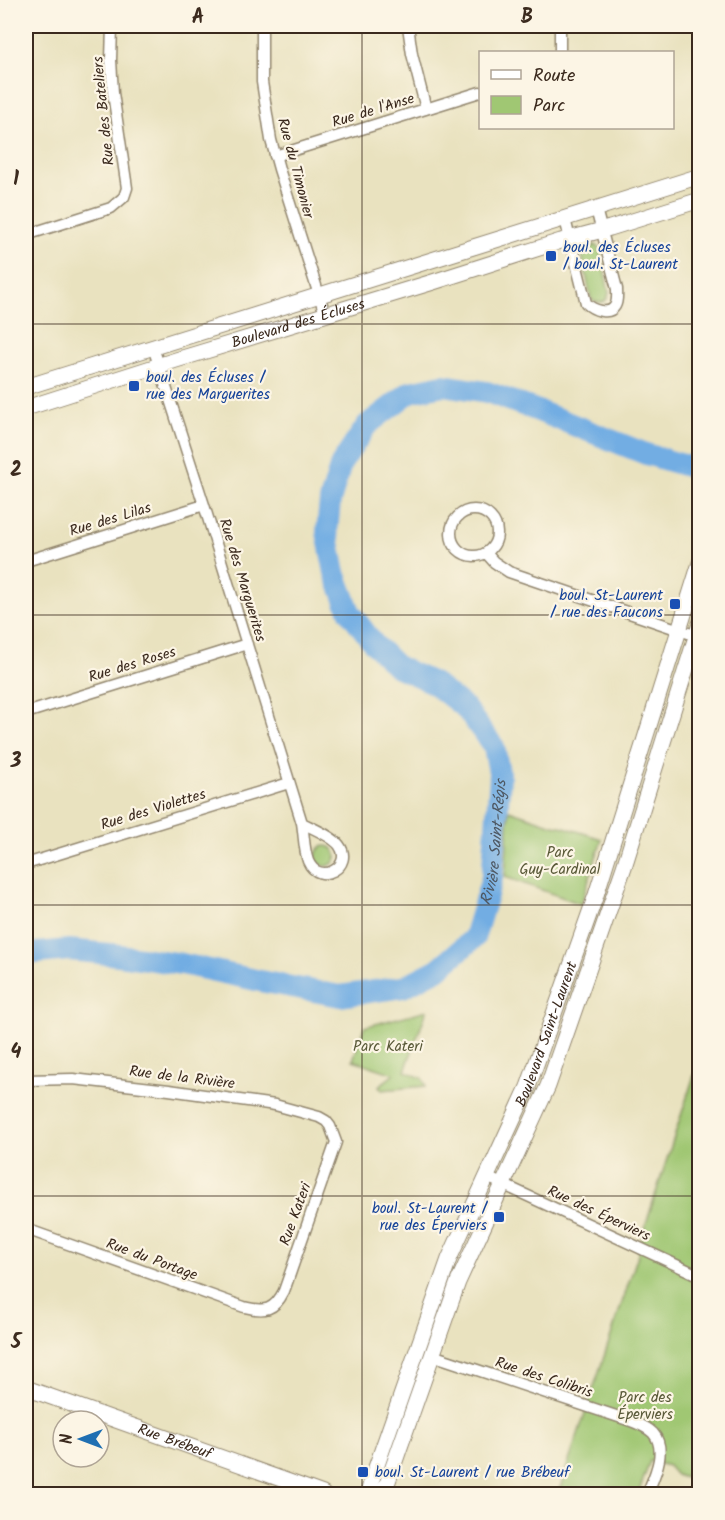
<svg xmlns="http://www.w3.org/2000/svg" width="725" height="1520" font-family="Kalam,sans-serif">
<rect width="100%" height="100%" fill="#fcf5e5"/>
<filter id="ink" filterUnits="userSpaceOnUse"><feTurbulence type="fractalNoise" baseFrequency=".0167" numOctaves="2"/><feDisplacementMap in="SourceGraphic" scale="12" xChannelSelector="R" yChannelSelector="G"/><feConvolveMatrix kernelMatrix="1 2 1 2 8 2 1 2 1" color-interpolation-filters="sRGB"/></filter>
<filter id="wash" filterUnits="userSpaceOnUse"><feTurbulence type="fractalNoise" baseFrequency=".008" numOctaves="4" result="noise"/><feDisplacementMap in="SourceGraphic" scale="24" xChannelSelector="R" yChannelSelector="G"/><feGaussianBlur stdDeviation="1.35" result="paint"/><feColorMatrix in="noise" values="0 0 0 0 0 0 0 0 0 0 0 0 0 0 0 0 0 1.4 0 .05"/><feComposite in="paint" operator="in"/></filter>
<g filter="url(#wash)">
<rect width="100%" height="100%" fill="#e9e2bf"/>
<!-- green -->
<path fill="#a0c773" stroke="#6e7848" stroke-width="1.5" d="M593,244L597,246L600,249L609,293C607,303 599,305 591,299L582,255V251L585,247L586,249L593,247Z
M509,810L553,825L561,826L602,839L581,904L505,877Z
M316 856a10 10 0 1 1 20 0a10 10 0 1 1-20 0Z
M427,1010L405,1071L422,1078L426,1086L382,1090L379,1086L394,1074L353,1060L364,1027Z
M699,1060L700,1432L698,1437H699V1442L697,1439L685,1478L676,1475L668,1466L650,1461L638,1494H558L637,1258L643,1233Z"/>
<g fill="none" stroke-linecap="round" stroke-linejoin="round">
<!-- river -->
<path stroke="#72ade3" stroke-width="22" id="s1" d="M26,954L69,950L119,955L182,964L265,982L340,996L403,987L438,969L474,938L492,878L500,777L494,747L465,708L433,683L396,666L374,644L350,612L335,573L327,532L330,501L341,464L367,425L410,392L443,385L487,392L541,412L646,454L700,470"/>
</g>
</g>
<g filter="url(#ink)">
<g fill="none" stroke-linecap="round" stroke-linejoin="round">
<defs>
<path id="street" d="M262,26V82L271,140L279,169L325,314
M408,26L412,54L426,109
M560,52V26
M275,156L480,92
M565,219L586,303C593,310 609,316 615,306C618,301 617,294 617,289L596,209
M26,235L111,208L124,197L127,188L113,93L111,60L112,26
M153,347L204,505L302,823
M451 533a23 23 0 1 1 46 0a23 23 0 1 1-46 0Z
M486,553L494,562L509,572L700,637
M26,561L204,505
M26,713L247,644
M302,823C312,828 332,836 339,845C355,866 319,887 308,861C304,850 304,835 302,823Z
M26,864L289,783
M26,1080L73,1079L169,1090L275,1105L319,1117L326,1121L330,1126L336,1142L284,1291C274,1311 265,1312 244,1307L26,1229
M487,1177L700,1276
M432,1355L631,1421C638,1424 647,1427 653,1433C668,1450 654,1477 647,1494"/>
<g id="secondary">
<path d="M26,387L700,176"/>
<path id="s2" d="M26,408L176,360L433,282L561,241L610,228L700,200"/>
<path id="s3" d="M26,1388L323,1494"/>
<path id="s4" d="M368,1494L372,1479L449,1259L528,1087L596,895L700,563"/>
<path d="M378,1494L387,1484L458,1282L548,1086L624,867L700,624"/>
</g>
</defs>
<!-- street casing -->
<use href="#street" stroke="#92866e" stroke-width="13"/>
<!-- secondary casing -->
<use href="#secondary" stroke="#92866e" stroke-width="17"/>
<!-- street -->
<use href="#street" stroke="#fff" stroke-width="10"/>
<!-- secondary -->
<use href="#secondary" stroke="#fff" stroke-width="15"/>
</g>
</g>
<!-- grid -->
<path fill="none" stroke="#3b2a1e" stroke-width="1.5" stroke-opacity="0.55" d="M362,26V1494M26,324H700M26,615H700M26,905H700M26,1196H700"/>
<!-- markers -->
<g fill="#1a4fb4" stroke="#fcf5e5" stroke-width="2">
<rect x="545" y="250" width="12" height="12" rx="3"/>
<rect x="128" y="380" width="12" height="12" rx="3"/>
<rect x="669" y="598" width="12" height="12" rx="3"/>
<rect x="493" y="1211" width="12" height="12" rx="3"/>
<rect x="357" y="1466" width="12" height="12" rx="3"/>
</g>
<g text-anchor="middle" stroke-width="4.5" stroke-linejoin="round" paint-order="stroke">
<!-- street labels -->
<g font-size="15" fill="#3b2a1e" stroke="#fcf5e5">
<text transform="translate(373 110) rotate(-17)" y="5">Rue de l'Anse</text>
<text transform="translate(103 111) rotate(-96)" y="5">Rue des Bateliers</text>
<text transform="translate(296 168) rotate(75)" y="5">Rue du Timonier</text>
<text dy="5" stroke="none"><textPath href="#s2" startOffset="285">Boulevard des Écluses</textPath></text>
<text transform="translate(110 519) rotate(-17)" y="5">Rue des Lilas</text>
<text transform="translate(243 580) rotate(73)" y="5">Rue des Marguerites</text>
<text transform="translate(132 664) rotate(-17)" y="5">Rue des Roses</text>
<text transform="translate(153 809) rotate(-17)" y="5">Rue des Violettes</text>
<text dy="5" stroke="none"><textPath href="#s4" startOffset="494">Boulevard Saint-Laurent</textPath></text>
<text transform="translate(182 1077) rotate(7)" y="5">Rue de la Rivière</text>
<text transform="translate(599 1213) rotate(25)" y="5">Rue des Éperviers</text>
<text transform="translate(295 1214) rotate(-70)" y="5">Rue Kateri</text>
<text transform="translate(152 1259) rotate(20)" y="5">Rue du Portage</text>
<text transform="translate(544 1377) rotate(18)" y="5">Rue des Colibris</text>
<text dy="5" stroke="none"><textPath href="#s3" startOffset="158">Rue Brébeuf</textPath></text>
</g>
<!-- transit labels -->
<g font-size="15" fill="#164399" stroke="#fcf5e5" text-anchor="start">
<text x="563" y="252">boul. des Écluses<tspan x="563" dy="17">/ boul. St-Laurent</tspan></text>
<text x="146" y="382">boul. des Écluses /<tspan x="146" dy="17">rue des Marguerites</tspan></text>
<text x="663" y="600" text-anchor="end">boul. St-Laurent<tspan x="663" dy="17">/ rue des Faucons</tspan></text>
<text x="487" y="1213" text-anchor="end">boul. St-Laurent /<tspan x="487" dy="17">rue des Éperviers</tspan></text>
<text x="375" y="1477">boul. St-Laurent / rue Brébeuf</text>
</g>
<!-- park labels -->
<g font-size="15" fill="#595938" stroke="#fcf5e5">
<text x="560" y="857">Parc<tspan x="560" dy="17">Guy-Cardinal</tspan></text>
<text x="388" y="1051">Parc Kateri</text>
<text x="645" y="1402">Parc des<tspan x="645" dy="17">Éperviers</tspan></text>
</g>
<!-- water labels -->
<g font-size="16" font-style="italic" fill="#4e5863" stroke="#fcf5e5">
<text dy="6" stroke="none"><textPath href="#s1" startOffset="567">Rivière Saint-Régis</textPath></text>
</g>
</g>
<!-- margin -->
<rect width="725" height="1520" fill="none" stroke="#fcf5e5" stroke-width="66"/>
<!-- legend -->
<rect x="479" y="51" width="195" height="78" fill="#fcf5e5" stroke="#afa495" stroke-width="1.5"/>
<rect x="491" y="70" width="30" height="9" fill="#ffffff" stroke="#afa495" stroke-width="1.5"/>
<text x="533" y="81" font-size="18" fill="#3b2a1e">Route</text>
<rect x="491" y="96" width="30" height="18" fill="#a0c773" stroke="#afa495" stroke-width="1.5"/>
<text x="533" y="111" font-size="18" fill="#3b2a1e">Parc</text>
<!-- north arrow -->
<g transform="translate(81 1439) rotate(270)"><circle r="28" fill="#fcf5e5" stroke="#afa495" stroke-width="1.5"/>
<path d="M0-4.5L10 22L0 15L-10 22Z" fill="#1f6fb2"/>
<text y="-9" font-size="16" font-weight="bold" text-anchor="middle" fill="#3b2a1e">N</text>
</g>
<rect x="33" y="33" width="659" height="1454" fill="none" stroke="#3b2a1e" stroke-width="2"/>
<g font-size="20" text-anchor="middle" font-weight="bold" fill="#3b2a1e">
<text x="198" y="23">A</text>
<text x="527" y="23">B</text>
<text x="16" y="185">1</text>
<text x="16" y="476">2</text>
<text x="16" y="767">3</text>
<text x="16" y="1058">4</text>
<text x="16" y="1348">5</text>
</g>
</svg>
